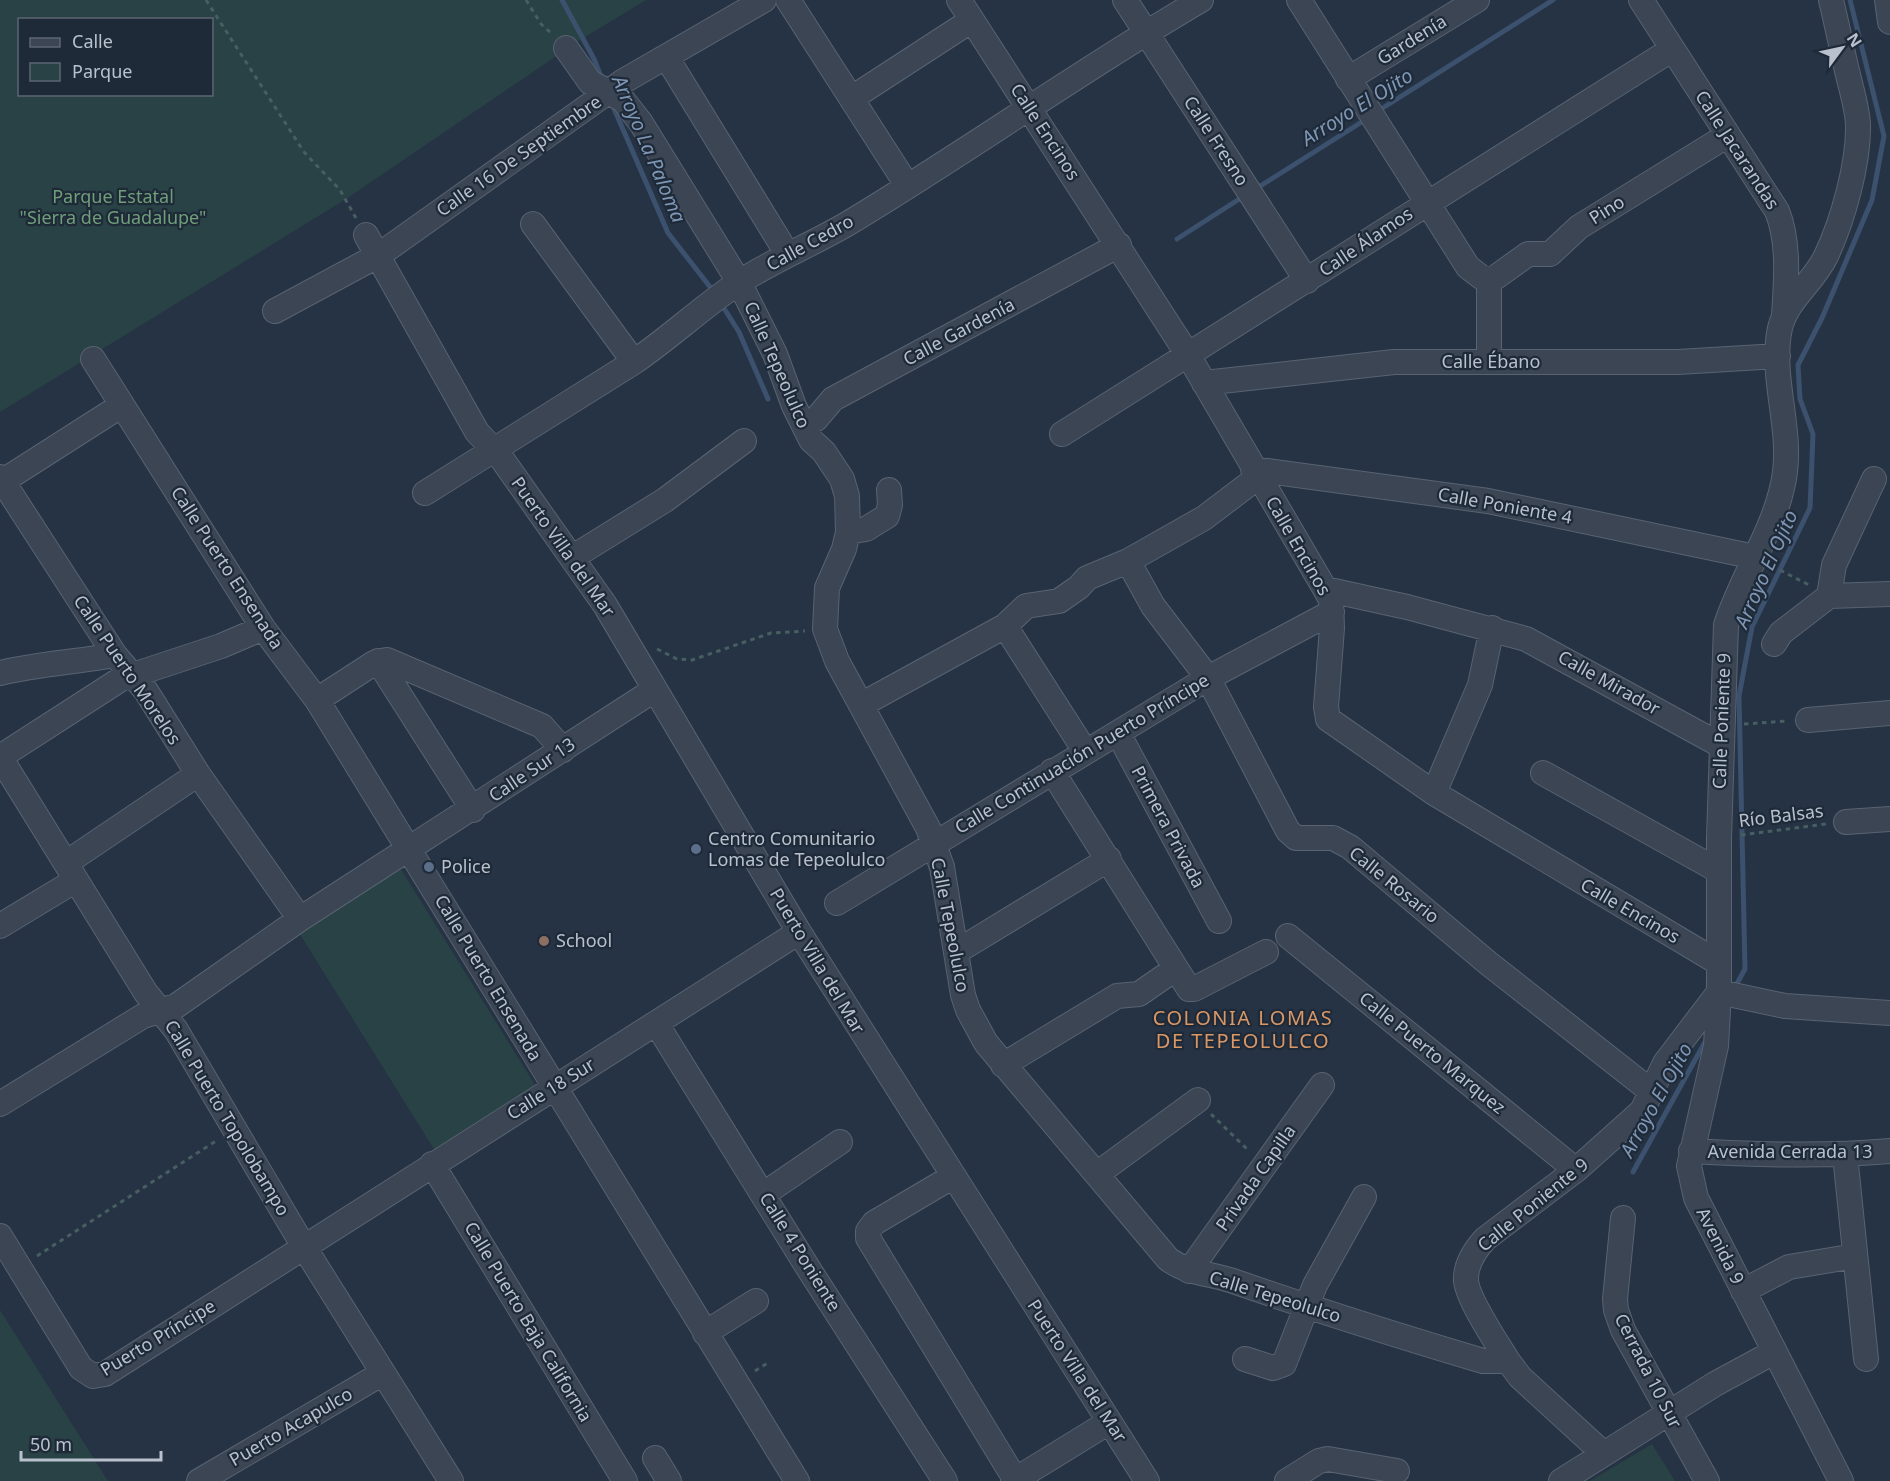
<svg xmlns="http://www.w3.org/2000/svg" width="1890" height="1481" font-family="'Noto Sans',sans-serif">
<rect width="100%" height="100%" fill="#263344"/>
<!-- green -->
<path fill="#284245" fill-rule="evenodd" d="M0,0H646L580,40L346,199L0,412ZM20,20H212V94H20Z
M399,866L540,1093L437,1154L296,928Z
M0,1310L108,1481H0Z
M1652,1444L1675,1481H1590Z"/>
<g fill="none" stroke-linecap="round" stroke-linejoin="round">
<!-- stream -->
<path stroke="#3c516d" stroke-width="5" d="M562,0L594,59L602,79
M612,104L668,233L714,292
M1378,111L1553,0
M1254,190L1368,118
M1177,239L1244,196
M720,302L739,332L768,399
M1734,989L1745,969L1739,696L1752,627L1810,508L1813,434L1800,399L1798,365L1822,318L1872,200L1884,136L1850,0
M1633,1172L1705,1042"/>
<defs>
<path id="minor" d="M788,0L907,185
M959,0L1188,355L1325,589L1331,600L1332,628L1326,707L1328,719L1434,793L1719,963
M1125,0L1307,281
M1299,0L1468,267L1481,277L1489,279V362
M1641,0L1777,211C1790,243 1786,282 1784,315
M1887,0L1890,22
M566,48L590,82L623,100L641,123L739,282L775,354L794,406L811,440L824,452L842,479L847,496L848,532L844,549L827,588L825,629L837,661L928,828L942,867L963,995L968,1010L986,1043L1168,1259C1188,1274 1210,1273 1233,1281C1316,1310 1399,1336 1483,1361H1508L1520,1377L1604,1454
M667,58L788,255
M1348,79L1477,0
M852,98L972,20
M533,224L634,362
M366,235L477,432L502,459L605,605L799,932L1147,1481
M1489,279L1496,277L1528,254H1550L1579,227L1728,135
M275,311L379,255L622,82L764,0
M93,359L263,628L317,700L797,1481
M1204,383L1394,362H1678L1778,356
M804,425L816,419L833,399L1119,245
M1062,434C1266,307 1467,177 1671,50
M1253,469L1488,501L1755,557
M0,477L115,655L146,691L198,774L300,919
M3,481L122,405
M425,493L634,362C669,338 700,309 735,285C771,261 811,245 847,224C967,152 1081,70 1201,0
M848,532L866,529L887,516L890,505L889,490
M573,557L665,500L744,441
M1128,561L1153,606L1208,678L1288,831L1296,838H1333L1350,847L1488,963L1652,1092
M1325,589L1407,607L1526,639L1722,746
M1829,596L1890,594
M1005,626L1085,751
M1774,644L1781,633L1829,596L1834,565L1874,479
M378,661L473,810
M0,673C38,664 76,662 115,655
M317,700L374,663L387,660L542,726L563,750
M861,705L1005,626L1026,606L1059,601L1079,587L1087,578L1128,561L1204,518L1258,477
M1808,720L1890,713
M1118,733L1219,921
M0,757L146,993L176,1030L304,1247L451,1481
M0,757L121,679L221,646L263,628
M1052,771L1189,989H1194L1266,952
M1543,773L1719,871
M1434,793L1480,685L1492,628
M1846,822L1890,819
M66,863L198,774
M837,903L1208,678L1332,612
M0,926L76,880
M1288,936L1576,1170
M956,952L1109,859
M656,1023L810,1271L945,1481
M1003,1065L1117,996L1139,994L1175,969
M0,1104L143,1016L176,1006L300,919L654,690
M1691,1151C1758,1155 1823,1157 1890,1151
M1845,1155L1866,1359
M432,1164L625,1481
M1097,1174L1198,1100
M952,1177L874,1223L868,1231V1238L1015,1479
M764,1194L840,1142
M1623,1218L1615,1299L1616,1310L1623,1330L1707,1481
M0,1236L81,1368L93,1376L105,1374L799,932
M1189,1271L1322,1085
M1743,1291L1789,1267L1855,1256
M705,1333L756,1301
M1245,1359L1273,1368L1284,1364L1315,1285L1364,1197
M1508,1361C1497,1343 1468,1300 1466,1281C1465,1264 1475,1250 1485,1239L1576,1170L1642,1111L1665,1063L1719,992V838L1726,625C1742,574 1778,526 1785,472C1791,425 1770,375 1780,328C1787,299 1814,282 1826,256C1843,220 1859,163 1858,124C1857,107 1852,92 1848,75C1842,50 1837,25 1831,0
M655,1458L669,1481
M199,1481L383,1373
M1013,1481L1109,1422
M1287,1481L1319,1461L1328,1459L1397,1471
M1561,1481L1715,1384L1774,1352
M1841,1481L1696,1198L1689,1166L1716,1046L1719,992L1785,1006L1890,1013"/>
</defs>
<!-- minor casing -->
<use href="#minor" stroke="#596371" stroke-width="26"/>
<!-- path -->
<path stroke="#475f61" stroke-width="3" stroke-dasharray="4.5 4.5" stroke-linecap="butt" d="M206,0L304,152L340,190L356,218
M526,0L541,24L552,34
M1772,566L1809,585
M657,649L677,659L692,660L771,633L805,631
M1744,724L1788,721
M1741,835L1826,824
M1211,1114L1249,1151
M37,1256L216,1141
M755,1371L769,1362"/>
<!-- minor -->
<use href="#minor" stroke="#3b4554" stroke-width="24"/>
</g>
<!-- markers -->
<g fill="#5c6f8a" stroke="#1f2a39" stroke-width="2">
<circle cx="696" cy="849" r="6"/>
<circle cx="429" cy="867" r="6"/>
</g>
<circle fill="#8d6e63" stroke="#1f2a39" stroke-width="2" cx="544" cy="941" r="6"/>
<g text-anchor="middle" stroke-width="4.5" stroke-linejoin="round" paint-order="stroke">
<!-- street labels -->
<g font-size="18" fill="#b8c1cd" stroke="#1f2a39">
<text transform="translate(1412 40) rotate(-32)" y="6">Gardenía</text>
<text transform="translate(1045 132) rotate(57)" y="6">Calle Encinos</text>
<text transform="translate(1216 141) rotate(57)" y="6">Calle Fresno</text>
<text transform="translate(1737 150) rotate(57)" y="6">Calle Jacarandas</text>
<text transform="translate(519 156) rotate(-35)" y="6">Calle 16 De Septiembre</text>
<text transform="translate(1607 210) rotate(-32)" y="6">Pino</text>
<text transform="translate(1366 242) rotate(-34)" y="6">Calle Álamos</text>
<text transform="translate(810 243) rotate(-29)" y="6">Calle Cedro</text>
<text transform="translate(959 332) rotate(-28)" y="6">Calle Gardenía</text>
<text x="1491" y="368">Calle Ébano</text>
<text transform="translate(777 365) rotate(66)" y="6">Calle Tepeolulco</text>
<text transform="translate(1505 506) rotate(10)" y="6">Calle Poniente 4</text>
<text transform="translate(1298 546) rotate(60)" y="6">Calle Encinos</text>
<text transform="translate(563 547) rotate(55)" y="6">Puerto Villa del Mar</text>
<text transform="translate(227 568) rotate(57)" y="6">Calle Puerto Ensenada</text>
<text transform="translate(127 670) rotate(56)" y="6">Calle Puerto Morelos</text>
<text transform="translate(1609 683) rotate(29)" y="6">Calle Mirador</text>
<text transform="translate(1722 721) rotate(-88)" y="6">Calle Poniente 9</text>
<text transform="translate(1082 754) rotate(-31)" y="6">Calle Continuación Puerto Príncipe</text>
<text transform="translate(532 770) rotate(-34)" y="6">Calle Sur 13</text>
<text transform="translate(1781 816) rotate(-7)" y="6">Río Balsas</text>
<text transform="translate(1168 827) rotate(62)" y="6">Primera Privada</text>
<text transform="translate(1394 885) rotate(39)" y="6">Calle Rosario</text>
<text transform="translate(1630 911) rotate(30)" y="6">Calle Encinos</text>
<text transform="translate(950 925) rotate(79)" y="6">Calle Tepeolulco</text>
<text transform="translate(817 961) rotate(59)" y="6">Puerto Villa del Mar</text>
<text transform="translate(488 978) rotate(59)" y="6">Calle Puerto Ensenada</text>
<text transform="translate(1432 1053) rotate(39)" y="6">Calle Puerto Marquez</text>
<text transform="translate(551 1089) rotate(-32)" y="6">Calle 18 Sur</text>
<text transform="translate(227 1118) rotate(59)" y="6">Calle Puerto Topolobampo</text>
<text x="1790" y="1158">Avenida Cerrada 13</text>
<text transform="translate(1256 1178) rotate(-55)" y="6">Privada Capilla</text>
<text transform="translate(1533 1205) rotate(-39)" y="6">Calle Poniente 9</text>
<text transform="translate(1720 1246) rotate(63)" y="6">Avenida 9</text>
<text transform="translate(800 1252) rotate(58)" y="6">Calle 4 Poniente</text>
<text transform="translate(1275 1297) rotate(17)" y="6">Calle Tepeolulco</text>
<text transform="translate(528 1322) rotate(59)" y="6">Calle Puerto Baja California</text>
<text transform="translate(158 1338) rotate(-31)" y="6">Puerto Príncipe</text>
<text transform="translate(1077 1371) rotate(57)" y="6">Puerto Villa del Mar</text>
<text transform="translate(1648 1371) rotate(63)" y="6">Cerrada 10 Sur</text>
<text transform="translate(291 1427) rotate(-30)" y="6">Puerto Acapulco</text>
</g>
<!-- park labels -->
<g font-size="18" fill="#6f9f79" stroke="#1f2a39">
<text x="113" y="203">Parque Estatal<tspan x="113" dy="21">"Sierra de Guadalupe"</tspan></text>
</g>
<!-- poi labels -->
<g font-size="18" fill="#b8c1cd" stroke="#1f2a39" text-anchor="start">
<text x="708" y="845">Centro Comunitario<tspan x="708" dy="21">Lomas de Tepeolulco</tspan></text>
<text x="441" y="873">Police</text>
<text x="556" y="947">School</text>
</g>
<!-- water labels -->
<g font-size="20" font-style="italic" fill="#7f97b5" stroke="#1f2a39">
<text transform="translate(1357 107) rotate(-32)" y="7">Arroyo El Ojito</text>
<text transform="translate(649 149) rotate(67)" y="7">Arroyo La Paloma</text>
<text transform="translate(1766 569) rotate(-66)" y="7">Arroyo El Ojito</text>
<text transform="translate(1656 1100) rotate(-61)" y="7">Arroyo El Ojito</text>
</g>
<!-- neighbourhood labels -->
<g font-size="20" letter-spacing="1.5" fill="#da9766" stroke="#1f2a39">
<text x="1243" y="1025">COLONIA LOMAS<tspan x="1243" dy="23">DE TEPEOLULCO</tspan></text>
</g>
</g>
<!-- legend -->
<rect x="18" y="18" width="195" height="78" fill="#1f2a39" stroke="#5c6674" stroke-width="1.5"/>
<rect x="30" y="38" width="30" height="9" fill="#3b4554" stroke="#5c6674" stroke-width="1.5"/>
<text x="72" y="48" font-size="18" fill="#b8c1cd">Calle</text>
<rect x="30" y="63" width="30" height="18" fill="#284245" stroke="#5c6674" stroke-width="1.5"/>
<text x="72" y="78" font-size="18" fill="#b8c1cd">Parque</text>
<!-- north arrow -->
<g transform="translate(1842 48) rotate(57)" stroke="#1f2a39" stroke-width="4.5" paint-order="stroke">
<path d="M0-4.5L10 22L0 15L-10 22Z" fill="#b8c1cd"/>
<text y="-9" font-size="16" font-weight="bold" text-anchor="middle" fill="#b8c1cd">N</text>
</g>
<!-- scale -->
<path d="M21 1451v9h140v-9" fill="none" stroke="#b8c1cd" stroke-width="3"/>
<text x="30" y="1451" font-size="18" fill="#b8c1cd" stroke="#1f2a39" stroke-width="4.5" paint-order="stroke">50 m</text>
</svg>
